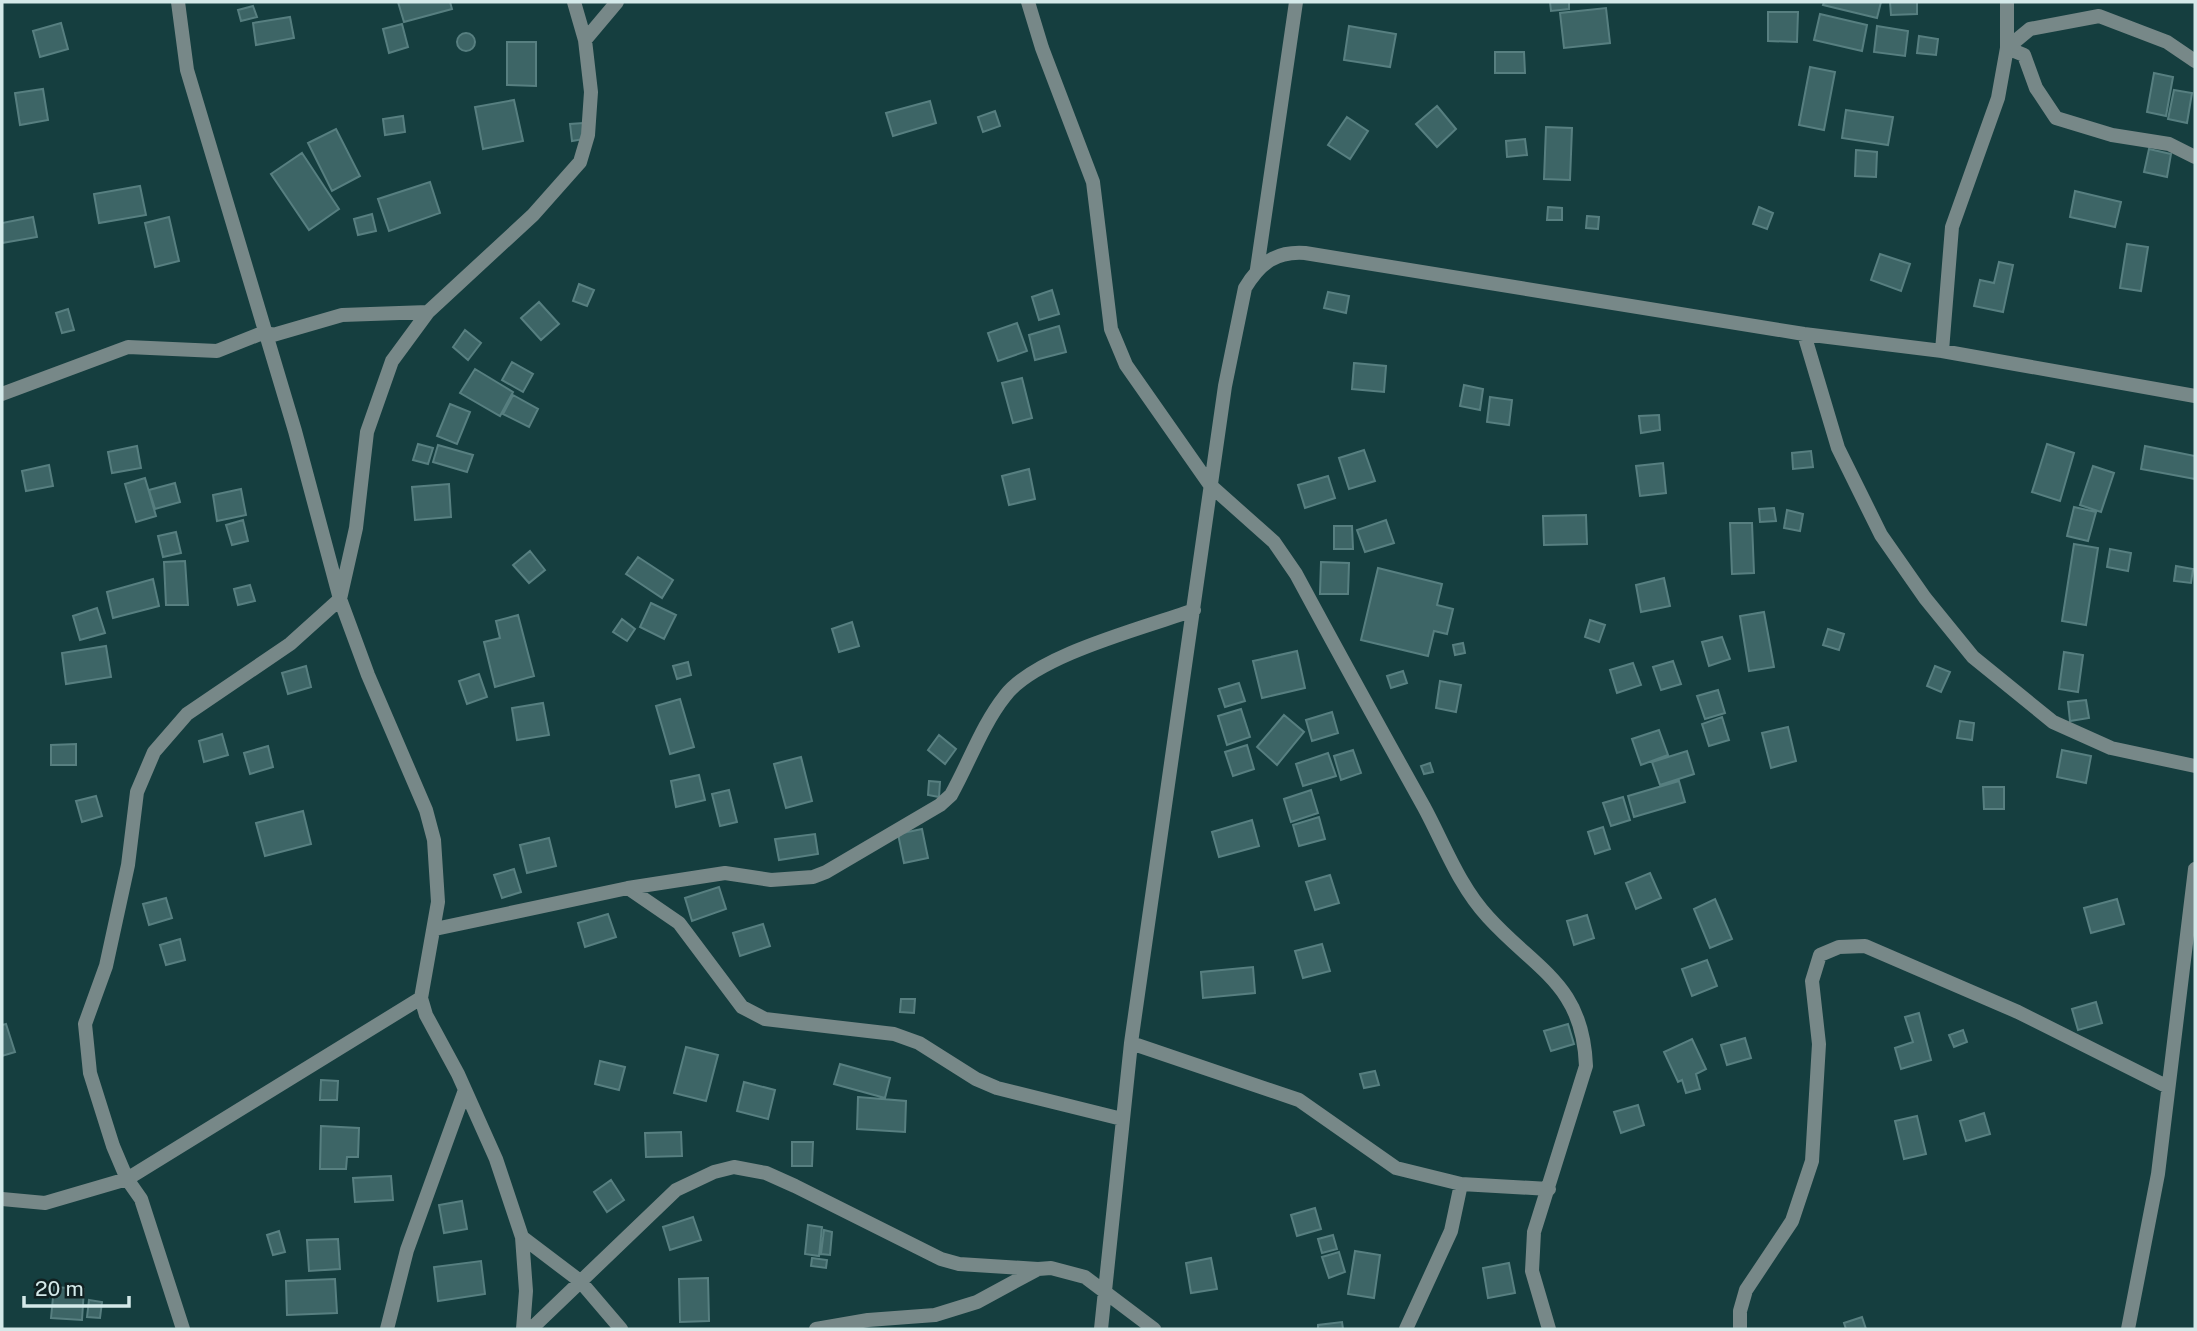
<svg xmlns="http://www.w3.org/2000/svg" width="2197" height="1331" font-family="'Public Sans',sans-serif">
<rect width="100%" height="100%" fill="#153e3f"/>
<!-- building -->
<path fill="#3d6566" stroke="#577f80" stroke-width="2" d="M398,2H450L452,9L404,22Z
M1550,2H1569V9L1551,11Z
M1824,2H1881L1877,18L1823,5Z
M1890,2H1917V14L1891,15Z
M253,6L257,17L241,21L238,10Z
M1606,8L1610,43L1564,48L1560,13Z
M1768,12H1798L1797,42L1768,41Z
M1820,14L1867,25L1862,51L1814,40Z
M290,17L294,38L256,45L253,23Z
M61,23L68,49L40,57L33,31Z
M402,24L408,47L389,53L383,29Z
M1349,26L1396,34L1390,67L1344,60Z
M1877,26L1908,31L1905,56L1874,52Z
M457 42a9 9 0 1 1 18 0a9 9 0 1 1-18 0Z
M1919,36L1938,39L1936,55L1917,53Z
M507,42H536V86L507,85Z
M1495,52H1524L1525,73H1495Z
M1810,67L1835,72L1824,130L1799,125Z
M2154,73L2173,77L2166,116L2147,112Z
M43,89L48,120L20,125L15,93Z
M2174,90L2192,93L2187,123L2168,119Z
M514,100L523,141L483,149L475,107Z
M930,101L936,123L893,136L886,113Z
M1437,106L1456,129L1437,147L1416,124Z
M1846,110L1893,117L1888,145L1842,138Z
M995,111L1000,126L983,132L978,117Z
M403,116L405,132L385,135L383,119Z
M1347,117L1368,131L1350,159L1328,145Z
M583,123L584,139L572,141L570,124Z
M1546,127L1572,128L1570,180L1544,179Z
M336,129L360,176L332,191L308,143Z
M1525,139L1527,155L1507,157L1506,141Z
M2149,149L2171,154L2167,177L2144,172Z
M1856,150L1877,152L1876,177L1855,176Z
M302,153L339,209L309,230L271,174Z
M430,182L440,213L389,231L378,199Z
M140,186L146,215L99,223L94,194Z
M2075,191L2121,202L2115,227L2070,217Z
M1548,207L1562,208V220H1547Z
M1759,207L1773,213L1767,229L1753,224Z
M372,214L376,231L358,235L354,219Z
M1587,216L1599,217L1598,229L1586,228Z
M33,217L37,237L2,243V223Z
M169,217L179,261L155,267L145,223Z
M2127,244L2148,247L2141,291L2120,288Z
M1880,254L1910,264L1901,291L1871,280Z
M1999,262L2013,265L2003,312L1974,306L1980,280L1994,283Z
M579,284L594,290L587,306L573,301Z
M1052,290L1059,314L1039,320L1032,297Z
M1328,292L1349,296L1346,313L1324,308Z
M539,302L559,324L541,340L521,318Z
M68,309L74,330L62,333L56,313Z
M1017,323L1027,351L998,361L988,333Z
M1059,326L1066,352L1035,360L1029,335Z
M465,330L481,343L468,360L453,347Z
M512,362L533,374L523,392L502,380Z
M1354,363L1386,366L1384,392L1352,389Z
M475,369L513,392L500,416L460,393Z
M1022,378L1032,418L1013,423L1002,383Z
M1464,385L1483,389L1480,410L1460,406Z
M513,395L538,409L529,427L503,414Z
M1490,397L1512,400L1509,425L1487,422Z
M450,404L470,412L457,444L437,436Z
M1659,415L1660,430L1641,433L1639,416Z
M418,444L433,448L428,464L413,460Z
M2047,444L2074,453L2060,501L2032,492Z
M438,445L473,455L467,472L433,462Z
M137,446L141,468L112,473L108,452Z
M2145,446L2195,456V479L2141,469Z
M1364,450L1375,481L1349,489L1339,458Z
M1811,451L1813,467L1793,469L1792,453Z
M1663,463L1666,493L1640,496L1636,466Z
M49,465L53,486L26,491L22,471Z
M2093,466L2114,473L2101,512L2080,505Z
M1029,469L1035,499L1009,505L1002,476Z
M1328,476L1335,498L1305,508L1298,485Z
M145,478L156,516L136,522L125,484Z
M175,483L180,502L155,509L149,490Z
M449,484L451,517L415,520L412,487Z
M241,489L246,515L217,521L213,495Z
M2074,507L2096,512L2088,541L2067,536Z
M1774,508L1776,521L1760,522L1759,509Z
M1787,510L1803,514L1800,531L1784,528Z
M1586,515L1587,544L1544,545L1543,516Z
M243,520L248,541L232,545L226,525Z
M1386,520L1394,543L1365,552L1357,530Z
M1730,523H1752L1754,573L1732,574Z
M1334,526H1352L1353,549H1334Z
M176,532L181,553L163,557L158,536Z
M2074,544L2098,548L2086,625L2062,621Z
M2110,549L2131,553L2128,571L2107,567Z
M530,551L545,570L529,583L513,565Z
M638,557L673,580L662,598L626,574Z
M185,561L188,605H166L164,562Z
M1321,562L1349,563L1348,594H1320Z
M2176,566L2193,569L2191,583L2174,581Z
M1378,568L1442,584L1437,605L1453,609L1447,634L1434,631L1428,656L1361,640Z
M1664,578L1670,606L1641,612L1636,585Z
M153,579L159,606L113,618L107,592Z
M250,585L255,601L238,605L234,589Z
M651,603L676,615L664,639L640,627Z
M97,608L105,633L80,640L73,616Z
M1764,612L1774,667L1749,671L1740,616Z
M518,615L534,676L495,687L484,642L500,638L496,621Z
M622,619L635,629L627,641L613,632Z
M1590,620L1605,625L1599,642L1585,637Z
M852,622L859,646L839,652L832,629Z
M1828,629L1844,634L1839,650L1823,645Z
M1722,637L1730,659L1709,666L1702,642Z
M1463,643L1465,653L1455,655L1453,645Z
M106,646L111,677L66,684L62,653Z
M1297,651L1305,688L1262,698L1253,661Z
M2064,652L2083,655L2078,692L2059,689Z
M1673,661L1681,684L1661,690L1653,667Z
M688,662L691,675L677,679L673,666Z
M1633,663L1641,685L1617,693L1610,670Z
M306,666L311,687L288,694L282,673Z
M1935,666L1950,672L1941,692L1927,686Z
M1403,671L1407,683L1391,688L1387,676Z
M479,674L487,697L467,704L459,681Z
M1440,681L1461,685L1456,712L1436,708Z
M1239,683L1245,701L1225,707L1219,689Z
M1718,690L1725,713L1705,719L1697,696Z
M680,699L694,747L670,754L656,706Z
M2086,700L2089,718L2070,721L2068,702Z
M543,703L549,735L517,740L512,708Z
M1241,709L1250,737L1227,745L1218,716Z
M1332,712L1338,733L1312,741L1306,720Z
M1284,715L1304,732L1277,765L1257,747Z
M1722,717L1729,740L1709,746L1702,724Z
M1960,721L1974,723L1972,740L1957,738Z
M1788,727L1796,761L1771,768L1762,733Z
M1659,730L1668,755L1641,765L1632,739Z
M222,734L228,755L204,762L199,741Z
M939,735L956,749L945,764L928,750Z
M76,744V765H51V745Z
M1247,745L1254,769L1233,776L1225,752Z
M268,746L273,767L250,774L244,753Z
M1353,750L1361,773L1341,780L1334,756Z
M2062,750L2091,756L2086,783L2057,777Z
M1687,751L1694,774L1660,785L1652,762Z
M1328,753L1336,776L1303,786L1296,764Z
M801,757L812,801L786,808L774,764Z
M1430,763L1433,772L1424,774L1421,766Z
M699,775L705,800L676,807L671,781Z
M929,781L940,782L939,797L928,795Z
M1679,781L1685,802L1634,817L1628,796Z
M1983,787H2004V809H1984Z
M729,790L737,822L720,826L712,794Z
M1311,790L1318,813L1291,822L1284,799Z
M96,796L102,816L82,822L76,801Z
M1623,797L1630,820L1611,826L1603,803Z
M303,811L311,844L265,856L256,823Z
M1319,817L1325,839L1299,846L1293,825Z
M1252,820L1259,846L1219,857L1212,832Z
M1603,827L1610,849L1595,854L1588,832Z
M922,829L928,858L904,863L898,834Z
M815,834L818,854L779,860L775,839Z
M549,838L556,866L527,873L520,845Z
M514,869L521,892L502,898L494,875Z
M1650,873L1661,898L1636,909L1626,883Z
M1330,875L1339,903L1315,910L1306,882Z
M719,887L726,909L692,921L685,898Z
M166,898L172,918L149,925L143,904Z
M1715,899L1732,939L1710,948L1694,909Z
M2117,899L2124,924L2091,933L2084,908Z
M608,914L616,937L585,947L578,923Z
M1587,915L1594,938L1574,945L1567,921Z
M763,924L770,946L740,956L733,933Z
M180,939L185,960L166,965L160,945Z
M1322,944L1330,971L1303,978L1295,951Z
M1707,960L1717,986L1692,996L1682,969Z
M1253,967L1255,993L1203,998L1201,972Z
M901,999H915L914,1013L900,1012Z
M2096,1002L2102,1023L2078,1030L2072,1009Z
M1919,1013L1931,1060L1901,1069L1895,1048L1913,1042L1905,1017Z
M6,1024L15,1052L2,1056V1025Z
M1568,1024L1574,1044L1551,1051L1544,1031Z
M1963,1030L1967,1042L1954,1047L1949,1035Z
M1745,1038L1751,1058L1727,1065L1721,1045Z
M1692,1039L1706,1069L1696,1074L1700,1089L1686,1093L1682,1080L1678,1082L1664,1052Z
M686,1047L718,1055L706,1101L674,1093Z
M600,1061L625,1067L619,1090L595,1084Z
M840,1064L890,1078L885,1098L834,1084Z
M1375,1071L1379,1085L1364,1088L1360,1074Z
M321,1080L338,1081L337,1100H320Z
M744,1082L775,1090L768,1119L737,1111Z
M858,1097L906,1101L905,1132L857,1129Z
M1638,1105L1644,1125L1621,1133L1614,1112Z
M1984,1113L1990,1134L1966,1141L1960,1121Z
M1917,1116L1926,1154L1904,1159L1895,1121Z
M321,1126L359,1128L358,1157H347L346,1169H320Z
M681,1132L682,1156L646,1157L645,1133Z
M792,1142H813L812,1166H792Z
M391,1176L393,1200L355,1202L353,1178Z
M611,1180L624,1200L607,1212L594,1192Z
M462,1201L467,1229L444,1233L439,1205Z
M1315,1208L1321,1229L1297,1236L1291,1215Z
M693,1217L701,1240L670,1250L663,1227Z
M808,1225L822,1227L819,1256L805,1254Z
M824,1230L832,1232L830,1255L821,1254Z
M279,1231L285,1252L273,1255L267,1235Z
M1333,1235L1337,1249L1322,1253L1318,1239Z
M338,1239L340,1269L309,1271L307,1240Z
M1355,1251L1380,1255L1374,1298L1348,1294Z
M1339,1252L1345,1272L1329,1278L1322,1257Z
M812,1258L827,1260L826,1268L811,1266Z
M1211,1258L1217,1289L1191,1293L1186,1263Z
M481,1261L485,1294L438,1301L434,1267Z
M1509,1263L1515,1293L1488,1298L1483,1268Z
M708,1278L709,1321L680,1322L679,1279Z
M335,1279L337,1313L287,1315L286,1281Z
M54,1287L84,1289L82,1320L51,1318Z
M89,1300L102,1302L100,1318L87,1317Z
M1862,1317L1866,1329H1846L1844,1323Z
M1342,1322L1343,1329H1318V1325Z"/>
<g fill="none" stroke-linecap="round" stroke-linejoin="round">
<!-- street -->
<path stroke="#788" stroke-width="14" d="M178,2L187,70L295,431L340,599L368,675L426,810L434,840L438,902L421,998L426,1015L458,1074L496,1159L522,1237L526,1291L523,1329
M1028,2L1042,48L1093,182L1111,329L1126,365L1210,485L1274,542L1296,574C1338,652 1381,730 1424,807C1444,844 1459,886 1488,917C1536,970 1583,984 1586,1066L1534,1232L1532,1271L1549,1329
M585,40L617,2
M2195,61L2167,42L2099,16L2030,29L2007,48L2024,55L2036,88L2056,118L2112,135L2169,144L2195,157
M1257,269L1296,2
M1804,334L1838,448L1881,535L1925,598L1973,657L2053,722L2111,748L2195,766
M1942,351L1952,227L1998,98L2007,48V2
M2,394L128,347L217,351L265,332L273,335L342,315L428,312
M628,888L679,923L742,1007L765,1019L894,1034L919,1043L976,1079L997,1088L1122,1119
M435,929L628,888L725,873L771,880L813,877L826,872L940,805L951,795C969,763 982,725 1005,696C1036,655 1144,628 1194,610
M1131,1043L1299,1100L1396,1168L1461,1184L1549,1189
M2,1199L45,1203L127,1179L421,998
M522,1237L580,1281L621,1329
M183,1329L141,1199L127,1179L113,1146L90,1073L85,1024L106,966L128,865L137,792L154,752L187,714L290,644L340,599L356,528L367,432L392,361L428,312L533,215L580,162L588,135L591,92L585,40L574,2
M387,1329L407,1250L465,1090
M531,1329L676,1190L714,1172L734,1167L766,1173L795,1186L941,1259L959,1264L1038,1269
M816,1329L868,1320L935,1315L977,1302L1038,1269L1051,1268L1085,1277L1154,1329
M1101,1329L1131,1043L1225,386L1245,288C1260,263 1276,251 1305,253L1804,334L1942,351L2195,396
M1406,1329L1451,1231L1461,1184
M1740,1329V1311L1746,1290L1792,1221L1812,1161L1819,1044L1812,981L1820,955L1839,947L1865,946L2018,1012L2168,1087
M2128,1329L2158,1174L2195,869"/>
</g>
<!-- border -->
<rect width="2197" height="1331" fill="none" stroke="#d4e9e9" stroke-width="7"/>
<!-- scale -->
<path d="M24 1296v10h105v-10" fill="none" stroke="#d4e9e9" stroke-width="3.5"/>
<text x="35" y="1296" font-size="21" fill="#d4e9e9" stroke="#112122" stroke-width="5" paint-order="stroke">20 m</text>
</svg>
